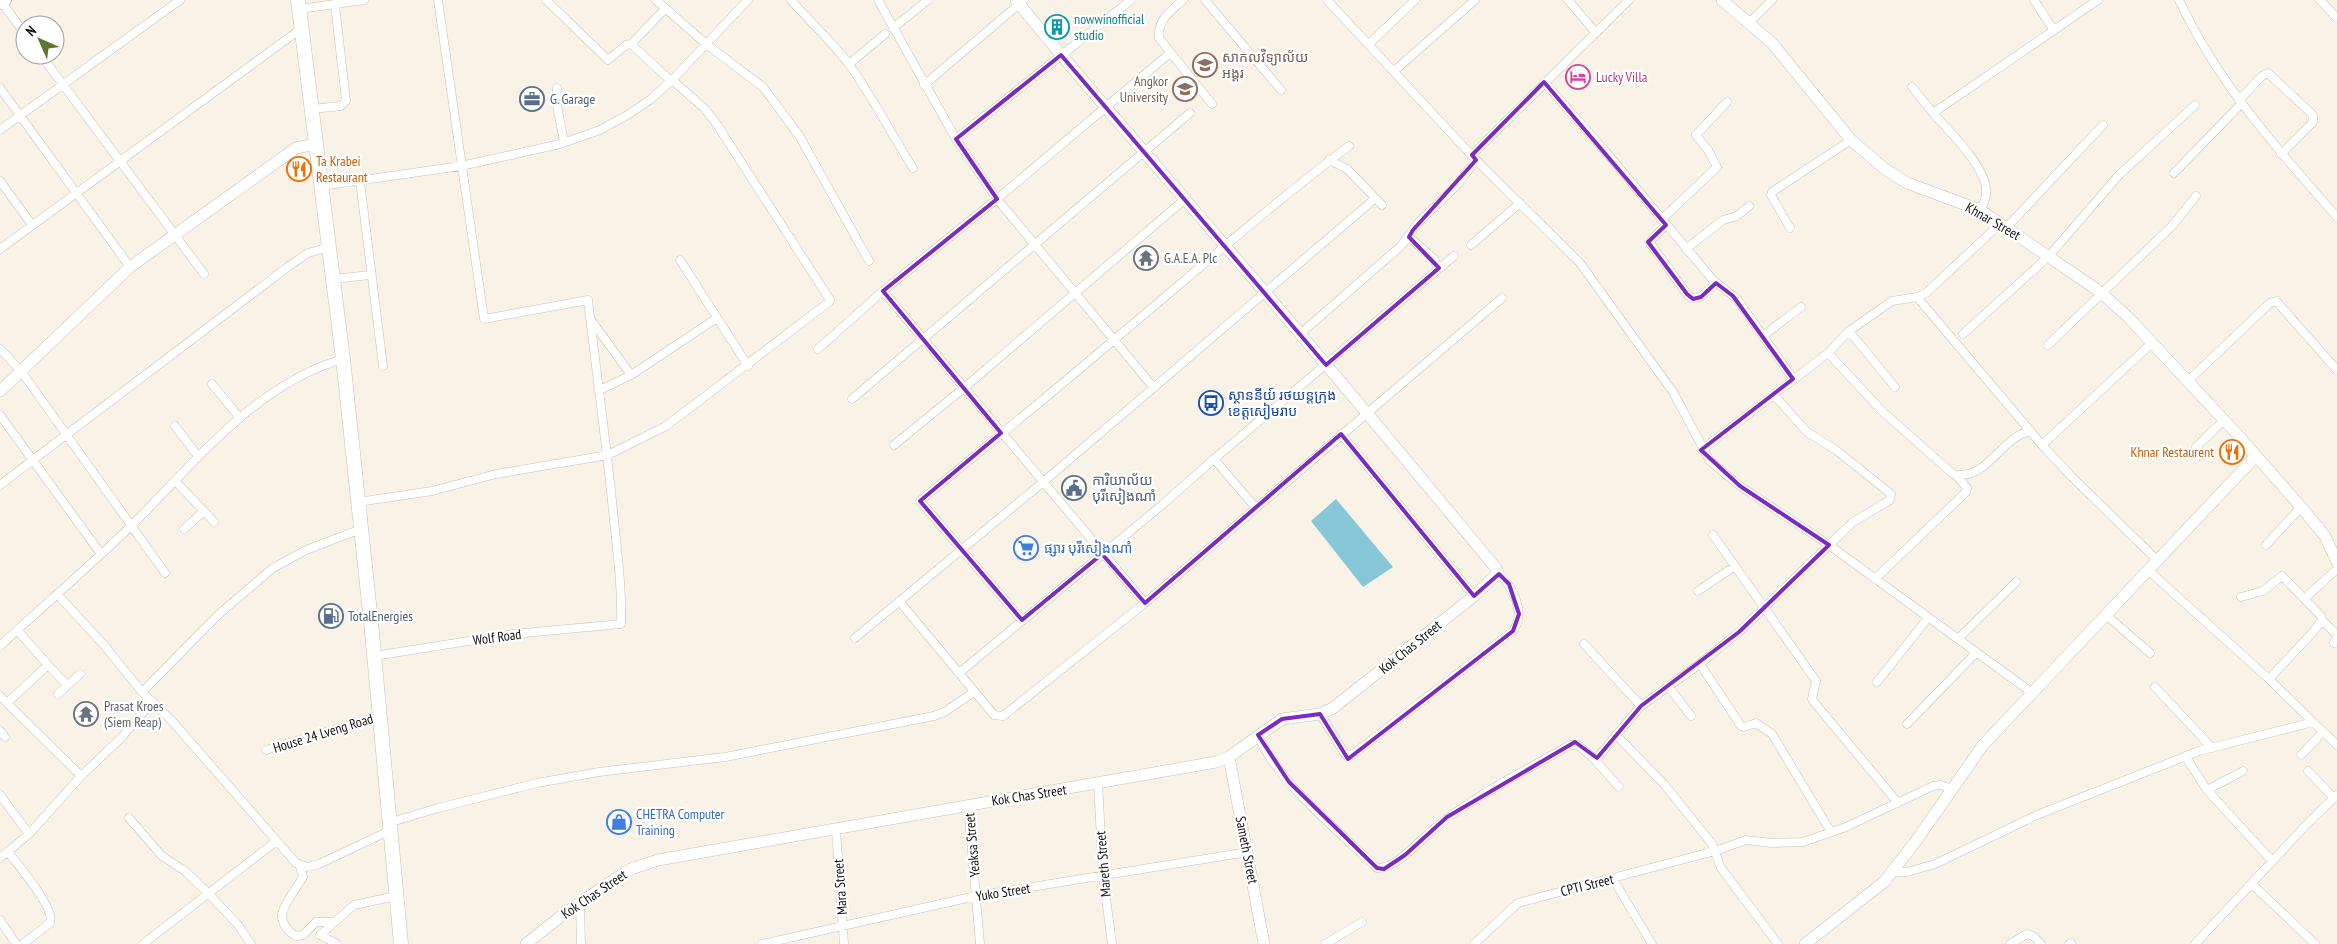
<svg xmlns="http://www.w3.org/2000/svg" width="2337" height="944" font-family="'PT Sans Narrow','Noto Sans Khmer',sans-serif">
<rect width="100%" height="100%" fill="#f8f3e6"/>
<!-- water -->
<path fill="#86c8d7" d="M1336,499L1393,567L1363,587L1311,521Z"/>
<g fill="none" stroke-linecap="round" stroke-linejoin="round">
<defs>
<path id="street" d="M0,0L25,34
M546,0L608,60L626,45L631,44L671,81
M656,0L705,43L763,87L800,137L869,261
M791,0C810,22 833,42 850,66C874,99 891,134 913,168
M878,0L956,139L997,199L1154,388
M1183,0C1171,11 1157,20 1159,38L1212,104
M1205,0L1281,90
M1327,0L1476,160L1580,263L1673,392L1710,461L1740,486L1829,545L2031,692
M1568,0L1596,33
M2034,0L2053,29
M2179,0C2218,83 2277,149 2337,217
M2320,0L2337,18
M299,9L364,0
M1749,23L1772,0
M893,28L928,0
M631,44L665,9
M1369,44L1415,0
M41,55L204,274
M849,64L885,34
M1394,71L1475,0
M1544,82L1606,152L1712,279L1737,299L1793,379
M924,85L1024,0
M1912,87L1933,113
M0,88L130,267
M557,88L556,100L564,142
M2239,100L2262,76L2268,73L2313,115V122L2281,154
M312,109L341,106L346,101L335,5
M0,130L180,0
M956,139L1131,0
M1472,155L1629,0
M1329,160L1347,169L1382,205
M2174,173L2241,104
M0,181L32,225
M360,181L383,366
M321,186L461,166L560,144L600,130L629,114L651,99L672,80L748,0
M1980,210C1984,203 1987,197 1986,188C1983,164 1949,131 1933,113L2098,0
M1661,220L1717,167L1708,150L1696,135L1727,102
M1666,225L1652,239L1650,243L1687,294L1691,298L1701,297L1716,283
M2007,227L2103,125
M1790,228L1771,195L1772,192L1851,140
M1409,237L1434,259L1438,269
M1471,245L1520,203
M0,249L302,28
M1686,249L1723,220L1737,216L1749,206
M680,260L748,366
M333,279L370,275
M883,291L1145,603
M1917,297L2042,445L2072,477L2157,560
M591,320L631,375
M1849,331L1895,387
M1300,334L1401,246L1419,222L1457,185L1476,160
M1963,334L2048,257L2119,175L2195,105
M1763,336L1801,307
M2048,345L2173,225L2196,196
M0,349L21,371L165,573
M818,349L883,291L997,199L1170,53
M1828,353L1882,411L1953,474C1987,482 2001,436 2031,431
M2188,381L2270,303L2276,301L2337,370
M212,384L240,418
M598,391L631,375L717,318
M852,399L1190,113
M0,415L101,554
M175,426L198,456
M1341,434L1474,596
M894,445L964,388L1184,200
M2042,445L2152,343
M2196,447L2224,420
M1703,449L1828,353L1849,331L1892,301L1917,297L1926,293L2001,223
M1214,459L1255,507
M175,481L204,511L184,529
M0,485L289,266L308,253L329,247
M358,502L432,491L496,474L608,455L666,426L829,302L830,300L716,123L704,108L672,80
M204,511L214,522
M1713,535L1816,681L1812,699L1814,702L1898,803
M2266,545L2301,507
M2148,570L2269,679
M1875,579L1966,492L1967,488L1956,475
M1698,591L1735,566
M58,595L103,644L142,692L172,721L296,863L307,867L319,864L389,831
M2241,597L2263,591L2282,576L2321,616L2322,620L2312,633L2269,679L2313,722
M2305,598L2337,569
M899,601L994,715L1003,716L1145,603L1502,298
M2105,614L2150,653
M1022,620L920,501C985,447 1051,394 1115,339C1193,274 1268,207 1349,146
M2322,620L2337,635
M855,638L1042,483L1371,202
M1958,639L2016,582
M2334,643L2337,639
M1584,644L1641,706
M0,646C43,606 89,567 131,526C194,464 255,384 343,359
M374,656L513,634L621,624C622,586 617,549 613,511C606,440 596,370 588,300L484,319L438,0
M1700,664L1741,726L1744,727L1756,723L1772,734L1831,832
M48,665L67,685
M959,673L1162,505L1214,459L1454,256
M1877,682L1928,618
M1668,686L1691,716
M2155,687L2212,748
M142,692L219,614L273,568L306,550L361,529
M58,694L80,674
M0,696L81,776
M7,703L48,665L18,631
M1320,714L1345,754L1352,755L1513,631C1527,612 1512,586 1498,573
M1907,724L1976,653
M0,731L5,737
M1258,735C1277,782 1340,832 1377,868C1395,869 1414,846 1427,835C1468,798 1522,773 1570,745H1578L1594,759L1597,758L1641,706L1697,666L1739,632L1853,522L1890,500L1891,494L1836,450L1807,432L1773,394
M1616,735L1664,784L1712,844L1721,868L1778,944
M266,750L379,716
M2301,755L2323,732
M2185,756L2207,790L2272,861
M1594,759L1619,787
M2308,771L2334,798
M1098,783L1103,875L1112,944
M2207,790L2243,771
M0,795L29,834
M968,805L980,944
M129,818L162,856L185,871L208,893L238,925L251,944
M388,823L438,808L537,783L599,772L725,757L934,716L946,711L974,692
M836,829L844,944
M8,852C18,865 56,909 50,923L23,944
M0,858L29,834L81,776L121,738L152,702
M300,866L303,877C297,887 286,901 283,911C279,921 289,934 297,936L303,935L316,922H333
M1893,872H1907L1935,864L2037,815L2199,751L2313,722L2337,745
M1613,879L1652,944
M2252,884L2315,944
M580,904L581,944
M0,920L16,944
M143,944L275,842
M337,944L320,935L354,905L396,896
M762,944L976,896L1248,852
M1325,944L1362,922
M1474,944L1518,903L1715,851L1746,840L1771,843L1803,842L1846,827L1933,786L1941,785L1951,789
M2010,944L2027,934L2033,936L2041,944
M2069,944L2071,943
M2195,944L2307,824L2337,795"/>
<path id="secondary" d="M1722,0L1772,43L1851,140L1885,169L1907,183L1980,210L2099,291L2127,316L2236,433L2301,507L2325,536L2337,562
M0,391L130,267L296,148L316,144
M1229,757L1264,944
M526,944L565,913L615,879L631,869L658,860L1216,762L1229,757L1282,719L1320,714L1333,708L1474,596L1498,573L1495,567C1406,460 1317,352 1226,247C1156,165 1084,84 1016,0
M1805,944L1884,882L1916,841L1983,745L2256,456"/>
<path id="primary" d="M0,3L5,0"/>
<path id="highway" d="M298,0L343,359L371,622L401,944"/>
</defs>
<!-- street casing -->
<use href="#street" stroke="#c6c2b5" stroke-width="9"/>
<!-- secondary casing -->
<use href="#secondary" stroke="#c6c2b5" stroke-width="12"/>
<!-- primary casing -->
<use href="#primary" stroke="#c6c2b5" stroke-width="14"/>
<!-- highway casing -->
<use href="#highway" stroke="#c6c2b5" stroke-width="15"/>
<!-- street -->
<use href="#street" stroke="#fff" stroke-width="8"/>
<!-- secondary -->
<use href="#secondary" stroke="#fff" stroke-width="11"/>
<!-- primary -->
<use href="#primary" stroke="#fff" stroke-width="12"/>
<!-- highway -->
<use href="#highway" stroke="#fff" stroke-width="14"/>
</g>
<!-- marked area -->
<path fill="none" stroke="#7b2cbf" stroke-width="4" stroke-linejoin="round" d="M1061,55L1326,365L1439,268L1409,237L1413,230L1476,160L1472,155L1544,82L1666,225L1648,242L1687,294L1693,299L1701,297L1716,283L1733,296L1793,379L1701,450L1740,486L1829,545L1739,632L1641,706L1597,758L1575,742L1447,817L1405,855L1384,869L1377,868L1289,782L1258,735L1282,719L1320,714L1348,759L1513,631L1519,614L1509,584L1499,574L1474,596L1341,434L1145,603L1102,554L1022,620L920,501L1001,433L883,291L997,199L956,139Z"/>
<!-- icons -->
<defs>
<symbol id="building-ring" viewBox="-11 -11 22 22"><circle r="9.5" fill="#fff" stroke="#0f9aa8" stroke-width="1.5"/><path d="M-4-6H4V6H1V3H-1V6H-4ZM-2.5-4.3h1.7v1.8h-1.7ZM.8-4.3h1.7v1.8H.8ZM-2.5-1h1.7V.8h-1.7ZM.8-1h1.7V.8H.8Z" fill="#0f9aa8"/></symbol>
<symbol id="university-ring" viewBox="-11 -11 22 22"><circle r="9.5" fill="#fff" stroke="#8d6e63" stroke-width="1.5"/><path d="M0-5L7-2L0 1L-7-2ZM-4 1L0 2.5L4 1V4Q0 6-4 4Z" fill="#8d6e63"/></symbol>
<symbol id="hotel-ring" viewBox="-11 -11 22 22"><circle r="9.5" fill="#fff" stroke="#d1479c" stroke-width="1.5"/><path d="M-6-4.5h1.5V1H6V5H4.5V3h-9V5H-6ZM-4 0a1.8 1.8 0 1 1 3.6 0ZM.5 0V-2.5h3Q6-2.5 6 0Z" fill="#d1479c"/></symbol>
<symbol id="office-ring" viewBox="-11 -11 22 22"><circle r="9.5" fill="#fff" stroke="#5c6f8a" stroke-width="1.5"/><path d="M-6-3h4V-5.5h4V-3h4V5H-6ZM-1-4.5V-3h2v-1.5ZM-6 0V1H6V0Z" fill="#5c6f8a"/></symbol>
<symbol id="restaurant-ring" viewBox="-11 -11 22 22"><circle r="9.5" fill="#fff" stroke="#e8710a" stroke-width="1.5"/><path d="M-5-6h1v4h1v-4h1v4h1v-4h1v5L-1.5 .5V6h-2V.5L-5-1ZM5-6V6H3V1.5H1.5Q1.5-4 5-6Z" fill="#e8710a"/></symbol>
<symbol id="temple-ring" viewBox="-11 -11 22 22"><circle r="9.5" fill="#fff" stroke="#6b7280" stroke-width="1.5"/><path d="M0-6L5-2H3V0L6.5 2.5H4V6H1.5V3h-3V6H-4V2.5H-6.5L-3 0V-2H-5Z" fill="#6b7280"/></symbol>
<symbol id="bus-ring" viewBox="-11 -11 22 22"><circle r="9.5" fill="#fff" stroke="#1a4fb4" stroke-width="1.5"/><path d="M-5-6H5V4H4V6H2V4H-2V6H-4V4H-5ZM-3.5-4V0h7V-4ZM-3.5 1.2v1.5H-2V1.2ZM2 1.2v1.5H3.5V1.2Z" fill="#1a4fb4"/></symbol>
<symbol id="civic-ring" viewBox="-11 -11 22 22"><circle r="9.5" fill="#fff" stroke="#5c6f8a" stroke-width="1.5"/><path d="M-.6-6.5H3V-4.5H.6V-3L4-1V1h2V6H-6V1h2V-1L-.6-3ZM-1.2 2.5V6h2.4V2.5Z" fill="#5c6f8a"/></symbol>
<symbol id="supermarket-ring" viewBox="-11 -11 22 22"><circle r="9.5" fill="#fff" stroke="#3f7fe0" stroke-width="1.5"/><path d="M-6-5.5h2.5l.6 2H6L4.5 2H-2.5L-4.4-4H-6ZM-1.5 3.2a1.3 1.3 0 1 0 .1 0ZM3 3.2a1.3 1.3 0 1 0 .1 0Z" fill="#3f7fe0"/></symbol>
<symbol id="fuel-ring" viewBox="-11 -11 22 22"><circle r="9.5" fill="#fff" stroke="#5c6f8a" stroke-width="1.5"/><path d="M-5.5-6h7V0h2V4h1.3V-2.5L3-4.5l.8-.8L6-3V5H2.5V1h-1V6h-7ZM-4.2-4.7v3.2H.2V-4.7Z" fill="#5c6f8a"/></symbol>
<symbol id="shop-ring" viewBox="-11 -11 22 22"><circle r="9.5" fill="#fff" stroke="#3f7fe0" stroke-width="1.5"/><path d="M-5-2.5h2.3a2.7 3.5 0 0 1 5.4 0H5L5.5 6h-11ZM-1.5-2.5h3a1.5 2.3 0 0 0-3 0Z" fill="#3f7fe0"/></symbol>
</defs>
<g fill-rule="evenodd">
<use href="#building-ring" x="1043" y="13" width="28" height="28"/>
<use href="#university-ring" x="1191" y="51" width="28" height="28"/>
<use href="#hotel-ring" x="1564" y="63" width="28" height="28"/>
<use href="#university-ring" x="1171" y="75" width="28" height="28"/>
<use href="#office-ring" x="518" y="85" width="28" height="28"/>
<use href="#restaurant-ring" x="285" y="155" width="28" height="28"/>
<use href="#temple-ring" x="1132" y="244" width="28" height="28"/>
<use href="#bus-ring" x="1197" y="389" width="28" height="28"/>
<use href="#restaurant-ring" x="2218" y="438" width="28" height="28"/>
<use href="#civic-ring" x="1060" y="474" width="28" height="28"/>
<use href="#supermarket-ring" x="1012" y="534" width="28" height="28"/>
<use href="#fuel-ring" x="317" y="602" width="28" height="28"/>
<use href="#temple-ring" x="72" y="700" width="28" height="28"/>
<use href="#shop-ring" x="605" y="808" width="28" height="28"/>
</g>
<g text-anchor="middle" stroke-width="4.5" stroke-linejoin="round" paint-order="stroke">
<!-- culture labels -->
<g font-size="14" fill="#0d838f" stroke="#fff" text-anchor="start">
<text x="1074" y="24">nowwinofficial<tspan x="1074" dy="16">studio</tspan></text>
</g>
<!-- education labels -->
<g font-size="14" fill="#785e54" stroke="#fff" text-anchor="start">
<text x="1222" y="62">សាកលវិទ្យាល័យ<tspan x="1222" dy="16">អង្គរ</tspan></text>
<text x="1168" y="86" text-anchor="end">Angkor<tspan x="1168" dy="16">University</tspan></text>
</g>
<!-- hotel labels -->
<g font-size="14" fill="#b23c85" stroke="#fff" text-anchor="start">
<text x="1596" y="82">Lucky Villa</text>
</g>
<!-- service labels -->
<g font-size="14" fill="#4e5e75" stroke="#fff" text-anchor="start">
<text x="550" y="104">G. Garage</text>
<text x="1092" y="485">ការិយាល័យ<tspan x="1092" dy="16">បុរីសៀងណាំ</tspan></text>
<text x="348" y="621">TotalEnergies</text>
</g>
<!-- food labels -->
<g font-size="14" fill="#c56008" stroke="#fff" text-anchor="start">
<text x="316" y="166">Ta Krabei<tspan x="316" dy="16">Restaurant</tspan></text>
<text x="2214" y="457" text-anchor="end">Khnar Restaurent</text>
</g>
<!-- street labels -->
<g font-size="14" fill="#13110d" stroke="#fff">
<text transform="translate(1993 221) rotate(30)" y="5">Khnar Street</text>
<text transform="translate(497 637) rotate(-8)" y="5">Wolf Road</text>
<text transform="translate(1410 647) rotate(-39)" y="5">Kok Chas Street</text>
<text transform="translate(323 733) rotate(-17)" y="5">House 24 Lveng Road</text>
<text transform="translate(1029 795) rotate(-9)" y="5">Kok Chas Street</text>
<text transform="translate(972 845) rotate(-95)" y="5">Yeaksa Street</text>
<text transform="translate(1247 850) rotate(79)" y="5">Sameth Street</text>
<text transform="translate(1103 864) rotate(-95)" y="5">Mareth Street</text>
<text transform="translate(1587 885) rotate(-14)" y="5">CPTI Street</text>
<text transform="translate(840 887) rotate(-94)" y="5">Mara Street</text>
<text transform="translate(1003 892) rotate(-9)" y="5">Yuko Street</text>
<text transform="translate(594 894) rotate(-34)" y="5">Kok Chas Street</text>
</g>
<!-- worship labels -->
<g font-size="14" fill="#5b616d" stroke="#fff" text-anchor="start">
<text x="1164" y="263">G.A.E.A. Plc</text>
<text x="104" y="711">Prasat Kroes<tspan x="104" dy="16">(Siem Reap)</tspan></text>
</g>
<!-- transit labels -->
<g font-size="14" fill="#164399" stroke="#fff" text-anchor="start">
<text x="1228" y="400">ស្ថាននីយ៍ រថយន្តក្រុង<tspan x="1228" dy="16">ខេត្តសៀមរាប</tspan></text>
</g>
<!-- shop labels -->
<g font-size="14" fill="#366cbe" stroke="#fff" text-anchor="start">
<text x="1044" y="553">ផ្សារ បុរីសៀងណាំ</text>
<text x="636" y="819">CHETRA Computer<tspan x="636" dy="16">Training</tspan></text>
</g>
</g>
<!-- north arrow -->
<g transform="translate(40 40) rotate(315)"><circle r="24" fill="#ffffff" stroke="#a1a09e"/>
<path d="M0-4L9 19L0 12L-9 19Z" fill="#5e792d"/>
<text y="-8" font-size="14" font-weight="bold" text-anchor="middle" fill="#13110d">N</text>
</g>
</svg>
